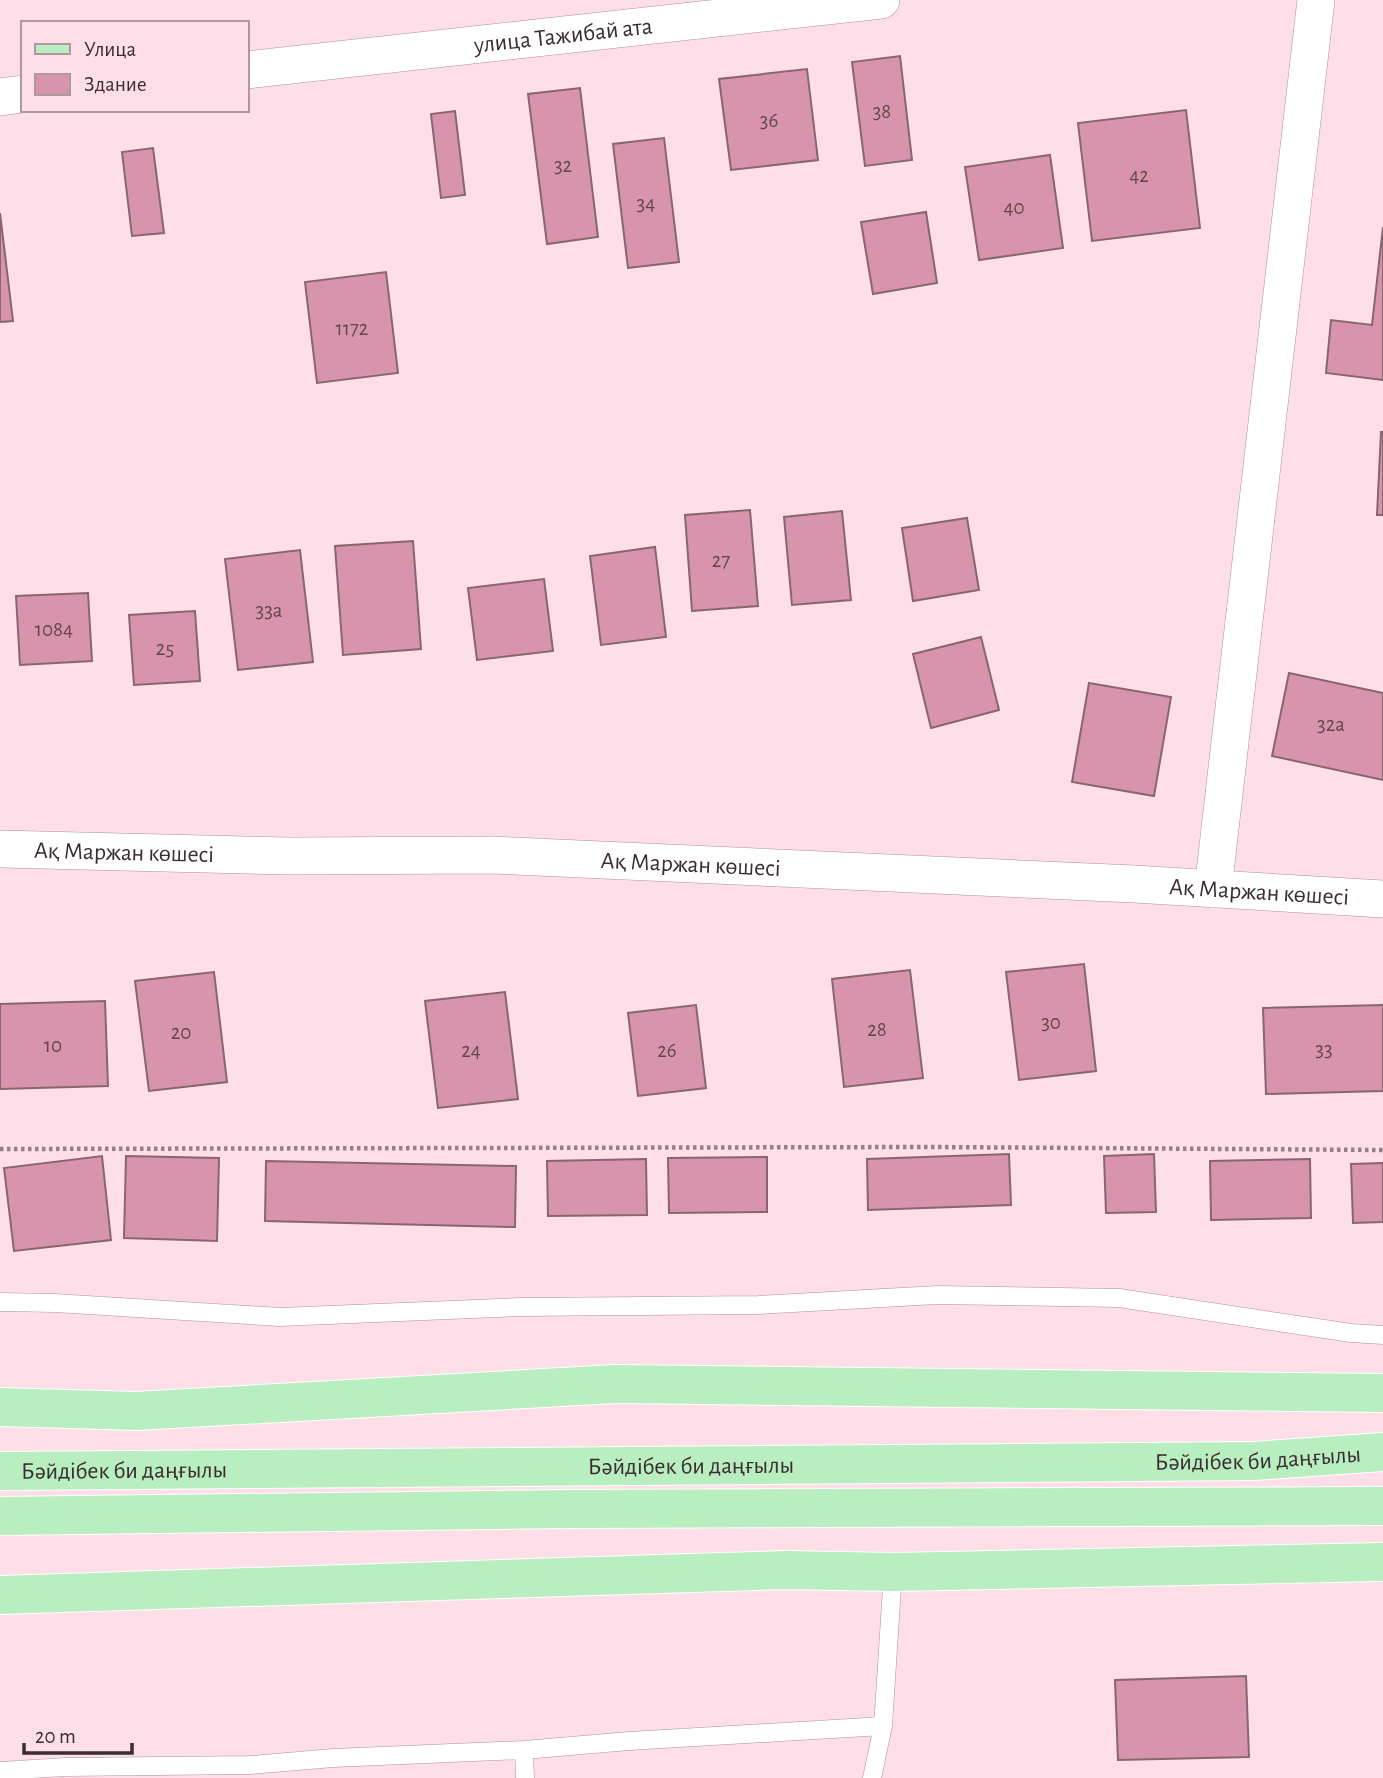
<svg xmlns="http://www.w3.org/2000/svg" width="1383" height="1778" font-family="'Alegreya Sans',sans-serif">
<rect width="100%" height="100%" fill="#fedfe9"/>
<!-- building -->
<path fill="#d994ad" stroke="#876671" stroke-width="2" d="M900,56L912,160L865,166L852,62Z
M807,69L818,160L731,170L719,79Z
M580,88L598,237L547,244L528,94Z
M1186,110L1200,228L1092,241L1078,123Z
M455,111L465,195L441,198L431,114Z
M664,138L679,262L628,268L613,144Z
M153,148L164,233L132,236L122,152Z
M1050,155L1063,248L979,260L965,167Z
M926,212L937,283L873,294L861,222Z
M0,213L13,321L0,322Z
M1383,227V380L1326,373L1331,320L1372,325Z
M386,272L398,373L317,383L305,282Z
M1381,432H1383V515H1377Z
M750,510L758,606L692,611L685,515Z
M842,511L851,600L792,605L784,517Z
M967,518L979,590L913,601L902,528Z
M413,541L421,649L343,655L335,546Z
M655,547L666,637L601,645L590,556Z
M300,550L313,662L238,670L225,559Z
M544,579L553,651L477,660L468,588Z
M88,593L92,661L20,665L16,596Z
M195,611L200,681L134,685L129,615Z
M981,637L999,710L931,728L913,654Z
M1289,673L1383,693V780L1272,756Z
M1089,683L1171,697L1154,796L1072,782Z
M1084,964L1096,1071L1019,1080L1006,972Z
M910,970L923,1078L844,1087L832,979Z
M214,972L227,1082L149,1091L135,981Z
M505,992L518,1099L438,1108L425,1001Z
M105,1001L108,1086L0,1089V1004Z
M696,1005L706,1088L638,1096L628,1013Z
M1383,1005V1091L1266,1094L1263,1008Z
M1009,1154L1011,1205L868,1210L867,1159Z
M1154,1154L1156,1212L1106,1213L1104,1156Z
M102,1156L111,1240L14,1251L4,1168Z
M126,1156L219,1158L217,1241L124,1238Z
M767,1157V1212L669,1213L668,1158Z
M646,1159L647,1215L548,1216L547,1161Z
M1310,1159L1311,1218L1211,1220L1210,1161Z
M266,1161L516,1166L515,1227L265,1221Z
M1383,1163V1222L1353,1223L1351,1164Z
M1246,1676L1249,1757L1118,1760L1115,1680Z"/>
<g fill="none" stroke-linecap="round" stroke-linejoin="round">
<defs>
<path id="lane" d="M0,1302L55,1303L280,1317L521,1307L759,1305L937,1295L1119,1298L1351,1333L1383,1335
M524,1750L525,1778
M0,1771L65,1767L250,1765L333,1758L524,1750L629,1741L883,1726
M872,1778L883,1726L893,1572"/>
<g id="street">
<path id="s1" d="M247,70L881,0"/>
<path d="M0,97L23,94"/>
<path id="s2" d="M0,849L289,856L492,855L1134,884L1383,899"/>
<path d="M1213,889L1316,0"/>
</g>
<g id="primary">
<path d="M0,1407L136,1411L615,1384L1383,1393"/>
<path id="s3" d="M0,1471L1254,1461L1383,1452"/>
<path d="M0,1516L570,1509L1383,1506"/>
<path d="M0,1595L786,1570L893,1572L1383,1562"/>
</g>
</defs>
<!-- lane casing -->
<use href="#lane" stroke="#b28f9b" stroke-width="19"/>
<!-- street casing -->
<use href="#street" stroke="#b28f9b" stroke-width="38"/>
<!-- primary casing -->
<use href="#primary" stroke="#fff" stroke-width="40"/>
<!-- path -->
<path stroke="#968086" stroke-width="4.5" stroke-dasharray="3.5 3.5" stroke-linecap="butt" d="M0,1149L929,1147L1383,1150"/>
<!-- lane -->
<use href="#lane" stroke="#fff" stroke-width="18"/>
<!-- street -->
<use href="#street" stroke="#fff" stroke-width="37"/>
<!-- primary -->
<use href="#primary" stroke="#b8eec0" stroke-width="38"/>
</g>
<g text-anchor="middle" stroke-width="5" stroke-linejoin="round" paint-order="stroke">
<!-- number labels -->
<g font-size="21" fill="#624750">
<text x="882" y="118">38</text>
<text x="769" y="127">36</text>
<text x="563" y="172">32</text>
<text x="1139" y="182">42</text>
<text x="646" y="210">34</text>
<text x="1014" y="214">40</text>
<text x="352" y="335">1172</text>
<text x="721" y="567">27</text>
<text x="269" y="617">33а</text>
<text x="54" y="636">1084</text>
<text x="165" y="655">25</text>
<text x="1331" y="731">32а</text>
<text x="1051" y="1029">30</text>
<text x="877" y="1036">28</text>
<text x="181" y="1039">20</text>
<text x="53" y="1052">10</text>
<text x="1324" y="1056">33</text>
<text x="471" y="1057">24</text>
<text x="667" y="1057">26</text>
</g>
<!-- street labels -->
<g font-size="24" fill="#3b2d31" stroke="#fedfe9">
<text dy="8" stroke="none"><textPath href="#s1" startOffset="318">улица Тажибай ата</textPath></text>
<text dy="8" stroke="none"><textPath href="#s2" startOffset="124">Ақ Маржан көшесі</textPath></text>
<text dy="8" stroke="none"><textPath href="#s2" startOffset="691">Ақ Маржан көшесі</textPath></text>
<text dy="8" stroke="none"><textPath href="#s2" startOffset="1260">Ақ Маржан көшесі</textPath></text>
<text dy="8" stroke="none"><textPath href="#s3" startOffset="1258">Бәйдібек би даңғылы</textPath></text>
<text dy="8" stroke="none"><textPath href="#s3" startOffset="691">Бәйдібек би даңғылы</textPath></text>
<text dy="8" stroke="none"><textPath href="#s3" startOffset="124">Бәйдібек би даңғылы</textPath></text>
</g>
</g>
<!-- legend -->
<rect x="21" y="21" width="228" height="91" fill="#fedfe9" stroke="#b0989f" stroke-width="2"/>
<rect x="35" y="44" width="35" height="10" fill="#b8eec0" stroke="#b0989f" stroke-width="2"/>
<text x="84" y="56" font-size="21" fill="#3b2d31">Улица</text>
<rect x="35" y="74" width="35" height="21" fill="#d994ad" stroke="#b0989f" stroke-width="2"/>
<text x="84" y="91" font-size="21" fill="#3b2d31">Здание</text>
<!-- scale -->
<path d="M24 1743v10h108v-10" fill="none" stroke="#3b2d31" stroke-width="3.5"/>
<text x="35" y="1743" font-size="21" fill="#3b2d31" stroke="#fedfe9" stroke-width="5" paint-order="stroke">20 m</text>
</svg>
